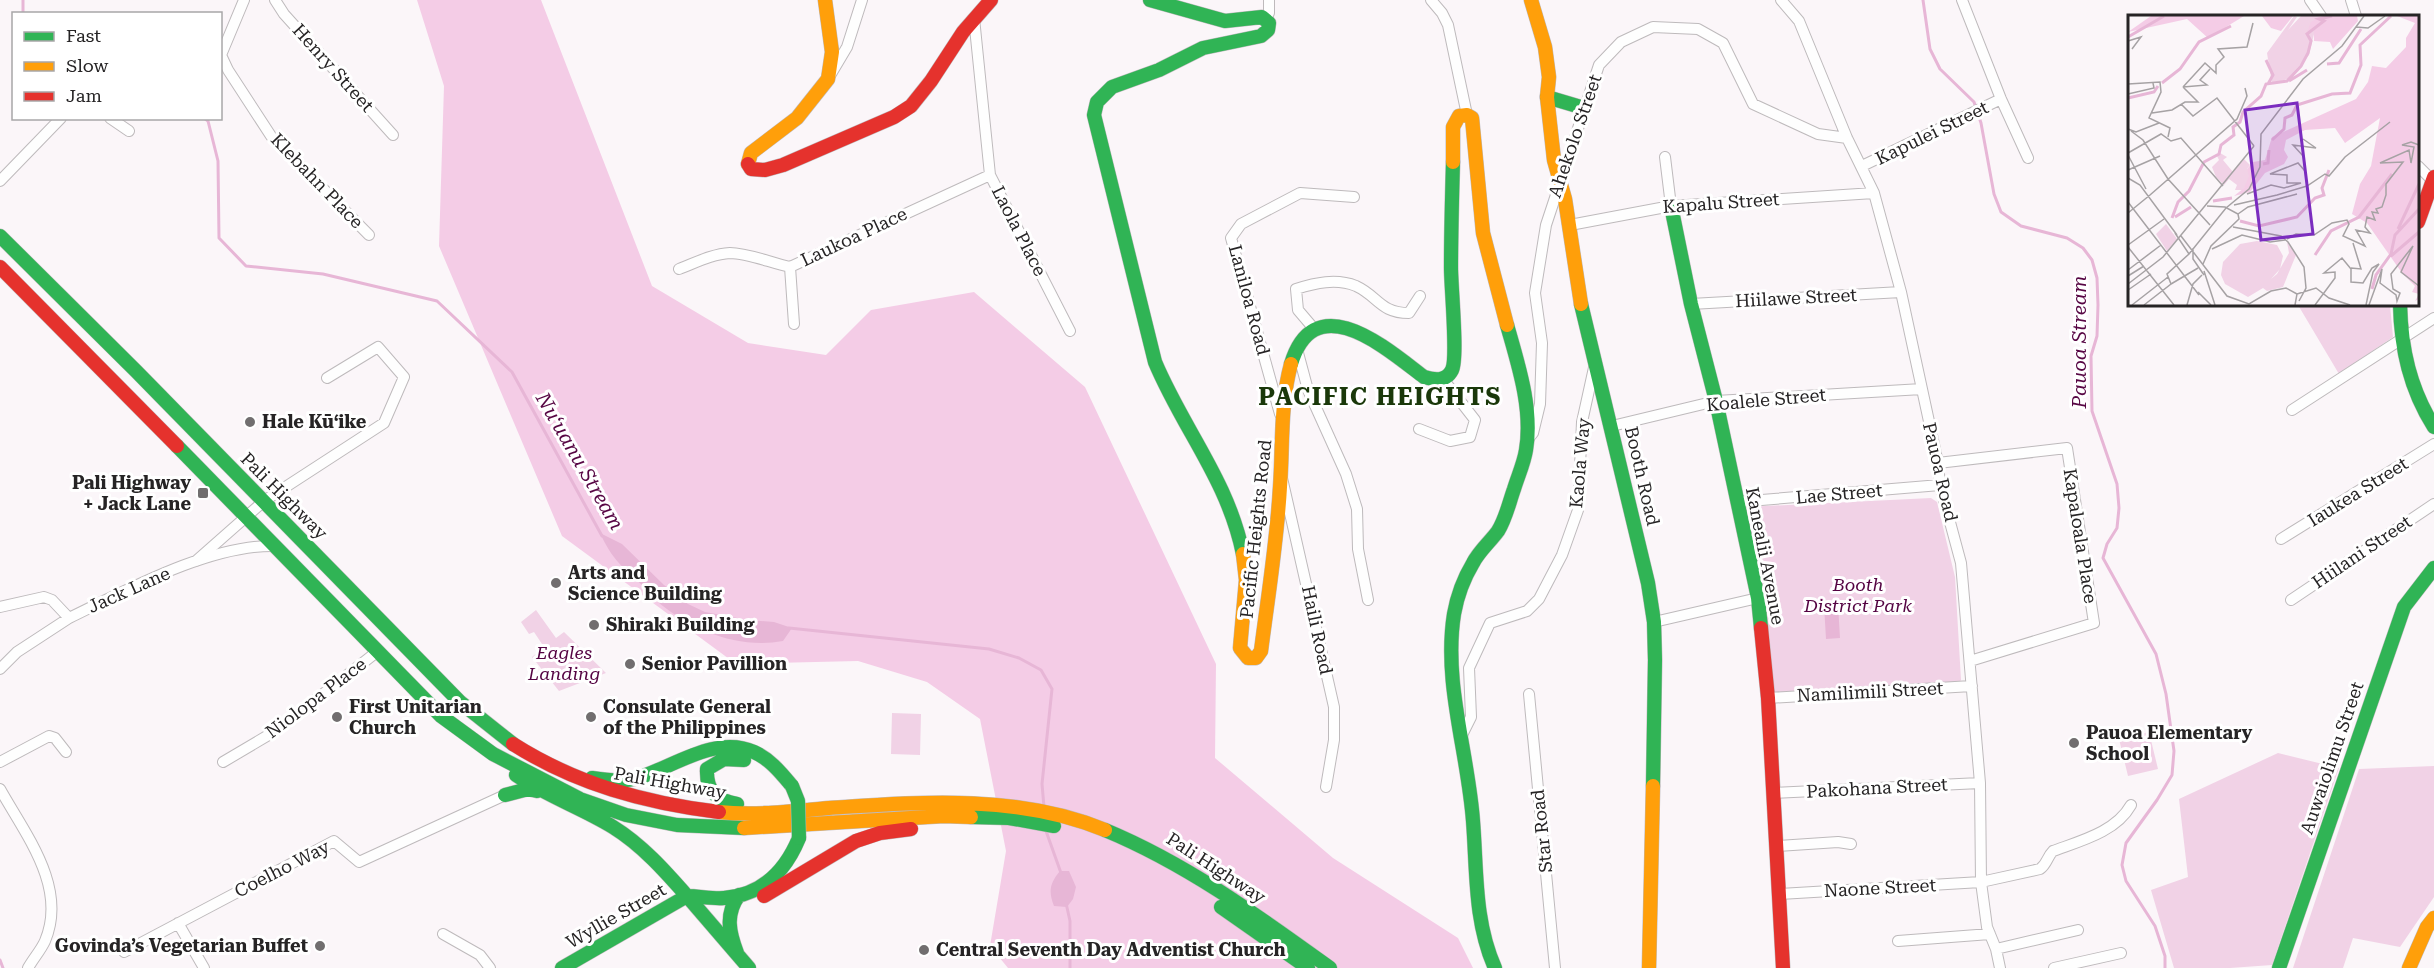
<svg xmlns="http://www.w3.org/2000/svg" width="2434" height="968" font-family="'Roboto Serif',serif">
<rect width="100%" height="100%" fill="#fbf6f9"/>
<!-- green -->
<path fill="#f1d2e6" d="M2298,305H2390L2393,337L2339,374Z
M1931,498L1937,502L1955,577L1961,680L1959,683L1771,695L1743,513L1746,507Z
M536,610L556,638L564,632L606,673L559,691L532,657L544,647L534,632L529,634L521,622Z
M892,713L921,714L920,755L891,754Z
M2149,732L2158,769L2128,776L2119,739Z
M2278,753L2339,768L2272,965L2230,968H2174L2151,890L2188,877L2179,799Z
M2434,766V897L2400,947L2353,938L2343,968H2293L2359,769Z"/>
<!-- forest -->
<path fill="#f4cce6" d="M417,0H541L652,286L748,343L826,355L871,310L974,292L1085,387L1216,664L1215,758L1333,858L1458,938L1473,968H1008L990,946L1006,851L980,719L927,682L858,661L736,664L562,536L439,246L444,86Z"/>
<!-- water -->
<path fill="#e7b6d6" d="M600,533L622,544L664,585L688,604L705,612L748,620L774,622L792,628L783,641C738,649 694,631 659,603C652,598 648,592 643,586C622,566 613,561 600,533Z
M1838,604L1840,638L1826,639L1824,605Z
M1060,871H1069L1076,887L1073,899L1067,907L1054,906C1048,891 1050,883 1060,871Z"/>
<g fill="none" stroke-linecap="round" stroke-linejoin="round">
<!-- stream -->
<path stroke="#e7b6d6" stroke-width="3" d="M23,0V14
M1923,0L1930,49L1940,69L1974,102L1981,123L1994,194L2001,212L2021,226L2067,238L2083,248L2092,260L2097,278L2098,305L2097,336L2091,356L2092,411L2117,484L2119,508L2117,528L2107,544L2103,558L2156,654L2166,694L2174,751L2172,775L2157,800L2126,843L2122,865L2126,881L2155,926L2165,956V968
M204,118L208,121L218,161L219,238L246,266L323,274L437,301L512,372L602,536
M789,628L989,649L1019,658L1041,670L1052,689L1042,784L1044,807
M1046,831L1061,873
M1066,903L1070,921V968
M0,960L3,968"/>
<defs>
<path id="street" d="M244,0L221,55L228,70L271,136L369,235
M275,0L284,14L393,135
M1431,0L1442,13L1448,25L1467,115
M1781,0L1799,21L1847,138L1874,193L1901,292L1938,463L1940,485L1961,563L1980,783L1981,882L1987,927L1996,949L2000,968
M1962,0L2001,99L2028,158
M2310,0L2321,16
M2351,0L2356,16
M974,18L990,175L1070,331
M1266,18L1269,13V0
M831,74L847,47L862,0
M110,118L129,131
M1665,157L1671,206
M1862,166L2001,99
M2418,166L2434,182
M0,181L61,118
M1570,225L1671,206L1874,193
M790,267L794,324
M679,269C695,263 712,254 730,253C748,253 771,263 790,267L990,175
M1691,304L1901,292
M1315,330L1298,310L1296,289C1315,283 1336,278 1356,286C1378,296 1380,313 1409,313L1420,296
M1297,349L1308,390L1346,474L1357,509L1358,549L1368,600
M2292,410L2434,318
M1280,414L1231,238L1241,224L1300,193L1354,197
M1612,426L1716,401L1922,389
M1419,429L1450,441L1470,437L1475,420L1443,379
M1528,439L1533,433L1540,404L1542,343L1535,293L1546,225L1599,65L1621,42L1653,27L1698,29L1723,43L1753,104L1818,134L1847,138
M1938,463L2067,448L2094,623L1970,661
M1282,478L1334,707V740L1326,787
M1737,502L1940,485
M2281,539L2434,444
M196,561L264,501L384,423L404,377L378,347L327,378
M2291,600L2434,504
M0,607L44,597L52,600L69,618C127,590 211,544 276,546
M1654,622L1758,598
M0,669L17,652L69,618
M1529,694L1555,968
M1768,698L1972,686
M1461,737L1471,717L1469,668L1490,623L1527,611L1539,599L1562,555L1578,510L1582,422L1595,363
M0,762L49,736L55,738L66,752
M223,762L277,730L378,651
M0,789C25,834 68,887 45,941C41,950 33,959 28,968
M1773,793L1980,783
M1777,846L1838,842L1851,844
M1780,894L1981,882L2040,869C2047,864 2047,857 2053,851C2080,841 2116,832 2131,805
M178,923L204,968
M443,934L480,955L490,968
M1898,941L1990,934
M1996,949L2078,930
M124,952L334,841L359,862L505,795
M2054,968L2121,953"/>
<path id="fast" d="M1150,0L1225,21L1262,17L1269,23L1268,30L1261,36L1203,48L1159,70L1112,87L1097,102L1094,115L1155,362C1183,429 1228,480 1243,554
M1547,97L1584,108
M1671,206L1691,304L1716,401L1758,598L1761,628
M0,236L136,371L460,702L513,744
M1581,304L1648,583L1654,622L1655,660L1653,786
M2400,304C2401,349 2410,389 2434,427
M1291,364C1315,285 1387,349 1424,377C1434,380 1446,382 1452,370C1458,358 1451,287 1451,268C1451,233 1452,198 1453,162
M177,446L441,716L493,754L580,799L626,815L677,825L744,828
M516,775C547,796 582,808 613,827C642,845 665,871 687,896C699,896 712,899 724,898C762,895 785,872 799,838
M592,778C605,780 620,782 634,779C671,769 714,734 754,752C770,759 781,773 792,786
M505,795L528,789L537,791
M737,804C716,800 706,791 707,769L724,759L744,760
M971,817L1009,818L1054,826
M1105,830C1187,864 1258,916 1330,968
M1221,907L1308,968
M737,953C729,932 725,914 739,895
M562,968L687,896L749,968
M1495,968C1474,921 1477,871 1473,821C1468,752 1443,683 1454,614C1457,597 1464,578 1473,563C1479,551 1490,542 1498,531C1506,518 1509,503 1514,489C1518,476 1524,463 1526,450C1533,409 1518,364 1507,325
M2279,968L2404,607L2434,568"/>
<path id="slow" d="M1531,0L1545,47L1549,77L1547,97L1554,160L1565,199L1581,304
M1453,162V127L1459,116L1467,115L1472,118L1483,233L1507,325
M748,164L751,153L797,118L828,79L832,52L825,0
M1243,554L1246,580L1240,648L1248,658H1256L1261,651C1268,596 1277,542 1280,487C1283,446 1280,404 1291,364
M719,812C755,816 793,811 829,808C920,802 1018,794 1105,830
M744,828L944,816L971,817
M1649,968L1653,786
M2409,968L2427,927L2434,918"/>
<path id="jam" d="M748,164L751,169L765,170L783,165L894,117L911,106L931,81L963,32L991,0
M2418,222L2434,177
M0,267L177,446
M1761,628L1768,698L1783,968
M513,744C576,784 645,803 719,812
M764,896L856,841L880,833L911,829"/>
</defs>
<!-- street casing -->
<use href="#street" stroke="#bebabc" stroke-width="12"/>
<!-- fast casing -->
<use href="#fast" stroke="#bebabc" stroke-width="15"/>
<!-- slow casing -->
<use href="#slow" stroke="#bebabc" stroke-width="15"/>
<!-- jam casing -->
<use href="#jam" stroke="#bebabc" stroke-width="15"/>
<!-- street -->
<use href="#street" stroke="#fefefe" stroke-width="10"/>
<!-- fast -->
<use href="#fast" stroke="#30b455" stroke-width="14"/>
<!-- slow -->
<use href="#slow" stroke="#ff9f0a" stroke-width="14"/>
<!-- jam -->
<use href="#jam" stroke="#e5322d" stroke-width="14"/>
<defs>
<path id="fast-bridge" d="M792,786L798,801L799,838"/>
</defs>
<!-- fast-bridge casing -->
<use href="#fast-bridge" stroke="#bebabc" stroke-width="15" stroke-linecap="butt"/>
<!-- fast-bridge -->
<use href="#fast-bridge" stroke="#30b455" stroke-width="14"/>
</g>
<!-- markers -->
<g fill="#716e6f" stroke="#fff" stroke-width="2">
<circle cx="250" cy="422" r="6"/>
<rect x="197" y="487" width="12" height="12" rx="3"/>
<circle cx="556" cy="583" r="6"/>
<circle cx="594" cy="625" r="6"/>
<circle cx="630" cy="664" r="6"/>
<circle cx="337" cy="717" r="6"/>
<circle cx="591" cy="717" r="6"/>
<circle cx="2074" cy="743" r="6"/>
<circle cx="320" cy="946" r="6"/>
<circle cx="924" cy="950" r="6"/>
</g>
<g text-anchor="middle" stroke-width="6" stroke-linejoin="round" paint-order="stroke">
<!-- street labels -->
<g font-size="18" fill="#262425" stroke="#fff">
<text transform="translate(333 68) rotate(48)" y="6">Henry Street</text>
<text transform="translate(1932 133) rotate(-26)" y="6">Kapulei Street</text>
<text transform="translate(1575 136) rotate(-71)" y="6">Ahekolo Street</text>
<text transform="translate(317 181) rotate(46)" y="6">Klebahn Place</text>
<text transform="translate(1721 203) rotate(-4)" y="6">Kapalu Street</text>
<text transform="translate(1019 231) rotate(63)" y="6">Laola Place</text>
<text transform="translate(854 237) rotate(-25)" y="6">Laukoa Place</text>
<text transform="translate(1796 298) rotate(-3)" y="6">Hiilawe Street</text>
<text transform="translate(1249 300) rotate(75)" y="6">Laniloa Road</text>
<text transform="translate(1766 400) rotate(-5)" y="6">Koalele Street</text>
<text transform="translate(1580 463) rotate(-85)" y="6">Kaola Way</text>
<text transform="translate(1940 472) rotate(77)" y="6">Pauoa Road</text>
<text transform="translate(1642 476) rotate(77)" y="6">Booth Road</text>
<text transform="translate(2358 492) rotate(-32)" y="6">Iaukea Street</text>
<text transform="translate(1839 494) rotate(-5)" y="6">Lae Street</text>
<text transform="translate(284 496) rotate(45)" y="6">Pali Highway</text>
<text transform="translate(1256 529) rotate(-84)" y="6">Pacific Heights Road</text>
<text transform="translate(2080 536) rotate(81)" y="6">Kapaloala Place</text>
<text transform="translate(2362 552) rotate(-34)" y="6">Hiilani Street</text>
<text transform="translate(1765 556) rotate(79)" y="6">Kanealii Avenue</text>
<text transform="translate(129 590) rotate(-24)" y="6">Jack Lane</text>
<text transform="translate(1317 630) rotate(78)" y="6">Haili Road</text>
<text transform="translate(1870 692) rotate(-3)" y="6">Namilimili Street</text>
<text transform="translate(316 698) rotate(-37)" y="6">Niolopa Place</text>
<text transform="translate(2332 758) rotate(-71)" y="6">Auwaiolimu Street</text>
<text transform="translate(670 783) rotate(10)" y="6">Pali Highway</text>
<text transform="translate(1877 788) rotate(-3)" y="6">Pakohana Street</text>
<text transform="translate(1542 831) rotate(-96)" y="6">Star Road</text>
<text transform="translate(1216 868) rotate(33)" y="6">Pali Highway</text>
<text transform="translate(282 869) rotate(-27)" y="6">Coelho Way</text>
<text transform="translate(1880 888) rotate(-3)" y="6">Naone Street</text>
<text transform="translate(616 916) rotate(-30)" y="6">Wyllie Street</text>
</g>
<!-- poi labels -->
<g font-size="18" font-weight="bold" fill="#262425" stroke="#fff" text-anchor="start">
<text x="262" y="428">Hale Kūʻike</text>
<text x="191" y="489" text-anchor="end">Pali Highway<tspan x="191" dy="21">+ Jack Lane</tspan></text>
<text x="568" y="579">Arts and<tspan x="568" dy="21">Science Building</tspan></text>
<text x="606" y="631">Shiraki Building</text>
<text x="642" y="670">Senior Pavillion</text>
<text x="349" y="713">First Unitarian<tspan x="349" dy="21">Church</tspan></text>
<text x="603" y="713">Consulate General<tspan x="603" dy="21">of the Philippines</tspan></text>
<text x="2086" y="739">Pauoa Elementary<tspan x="2086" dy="21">School</tspan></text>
<text x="308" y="952" text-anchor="end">Govinda’s Vegetarian Buffet</text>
<text x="936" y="956">Central Seventh Day Adventist Church</text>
</g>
<!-- park labels -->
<g font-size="18" font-style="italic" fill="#540342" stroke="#fff">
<text x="1858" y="591">Booth<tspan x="1858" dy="21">District Park</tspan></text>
<text x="564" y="659">Eagles<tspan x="564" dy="21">Landing</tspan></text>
</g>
<!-- water labels -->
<g font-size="20" font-style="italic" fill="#570644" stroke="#fff">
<text transform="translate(2079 342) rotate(-90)" y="7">Pauoa Stream</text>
<text transform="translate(580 461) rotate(60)" y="7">Nuʻuanu Stream</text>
</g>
<!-- district labels -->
<g font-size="24" font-weight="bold" letter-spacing="1.5" fill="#1a380a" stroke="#fff">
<text x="1380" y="405">PACIFIC HEIGHTS</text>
</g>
</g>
<!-- overview -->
<g transform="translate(2128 15)">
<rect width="291" height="291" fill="#fbf6f9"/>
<path d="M166,1L169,2L160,15L173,1H193L178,19L187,15L181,40L159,64L144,69L139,38ZM92,138L99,142L95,145L105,157L116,144L122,150L119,154L125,160L115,175H107L109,170L101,164L96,170L88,162L84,152L91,145L89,141ZM38,209L49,224L39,236L28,219ZM129,226L149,230L155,241L152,254L143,264L149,259L161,238L159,227L168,240L155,272L139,276L135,273L120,282L97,269L93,260L95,247L112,229Z" fill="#f1d2e6"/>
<path d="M23,1H116L80,23L59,4L0,17ZM134,1H165L153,16L143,13ZM193,1H229L230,6L205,34L202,27L186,26V15L178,20L183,7ZM269,1H291V284L287,286L291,279L284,277L287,271L274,258L239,208L224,199L232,169L243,151L252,103L217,128L207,113L177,115L158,125L156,135L160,142L156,149L137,158L122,177L106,181L116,173L121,161L119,154L125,147L137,145L144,122L228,84L240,67L244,51L258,53L278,32V23L287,8Z" fill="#f4cce6"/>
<path fill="none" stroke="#e7b6d6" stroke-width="3" d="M0,22L36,1M138,45L145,60L140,69M199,49L211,48L233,14M161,66L179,55M34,68L52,54L71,27L103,11M0,83L26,77L30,71M144,125L156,114L157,103L164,100L169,90L204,79L222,78L233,50L232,30L263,1M135,149L140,148L141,135M85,186L104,183M47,202L63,192M44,203L50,187L61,176L76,147L91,139L93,130L106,120L105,112L112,107L115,97L133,81L138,69L159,66L173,51L180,38L183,26L179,19L196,6L191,4L204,1M112,206L131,211L169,202L187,183L196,180L194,173L201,155M270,214L291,169M187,240L203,216L231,202L264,159M263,241L291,217M244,274L248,260L263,239L267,220L291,194"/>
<path fill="none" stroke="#a6a2a4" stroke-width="1.5" d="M228,12L240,13L257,1M0,26L13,22L4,34M0,69L32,67L33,77L21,103L42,113L40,122M55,72L77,48L88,58V50L96,42L90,34L119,32L125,8M55,72L79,70L72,65L82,54M0,79L26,73L25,68M53,89L65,101L89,83L126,131M24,98L44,95L57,87H70L55,72M0,114L8,117L31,108M3,116L15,125L40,164L82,210M0,138L33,119L43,126L53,123L95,171M0,140L18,174M0,155L32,141M0,163L12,170L49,220M119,179L143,170L156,173L173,168H159V160L142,159L170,148L177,156L176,142L165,130L188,133L175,124M22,180L109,104L119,81L117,73M0,187L71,280M106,190L149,180L179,171L197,159L201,161L217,142L262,107M0,198L22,180M110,199L120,192L169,179M105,212L153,221L160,227L176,252L178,273L171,286M47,218L61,239L98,193L121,174L132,152L133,119L175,64L214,31L236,1M53,221L99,281L121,289L143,276L158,273L169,279L167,290M159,224L168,219L186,220L204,208L219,205L221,209L215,221L237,231L228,215L242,218L237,212L239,202L247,205L244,197L250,198L248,194L254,192L258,180V169L275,147L252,148L281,135L283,148L286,132L274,130L283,127L291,130M0,230L36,204M0,232L46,290M65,233V244L76,260M84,234L114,220L142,227L157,225M75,249L83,231L111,204L110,199L97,192L79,191M223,253L233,254L225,228M223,254V267L235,268L244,253L251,249L245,257L238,290M0,255L33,230M76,256L87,290M0,261L16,251M0,269L35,242L126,131M43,269L70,253M0,275L23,259M70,277L83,290M169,279L188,273L201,283L222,290M4,290L40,262M16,290L43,269L39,259L61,239M59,290L65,269L74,260M187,290L207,263V257L196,258L214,243L223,254M241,290L254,254L252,268L268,280L269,286L272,278L265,274L263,259L285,231L273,257L291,271"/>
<path fill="#7b2cbf" fill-opacity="0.15" stroke="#7b2cbf" stroke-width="3" d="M169,88L185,219L133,225L117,95Z"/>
<rect width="291" height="291" fill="none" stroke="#262425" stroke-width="3"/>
</g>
<!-- legend -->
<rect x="12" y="12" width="210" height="108" fill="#ffffff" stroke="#a8a7a8" stroke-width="1.5"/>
<rect x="24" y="32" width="30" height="9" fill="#30b455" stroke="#a8a7a8" stroke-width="1.5"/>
<text x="66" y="42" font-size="18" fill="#262425">Fast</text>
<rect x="24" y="62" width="30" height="9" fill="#ff9f0a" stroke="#a8a7a8" stroke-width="1.5"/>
<text x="66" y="72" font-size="18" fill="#262425">Slow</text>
<rect x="24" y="92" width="30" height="9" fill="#e5322d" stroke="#a8a7a8" stroke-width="1.5"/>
<text x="66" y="102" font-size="18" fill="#262425">Jam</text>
</svg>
